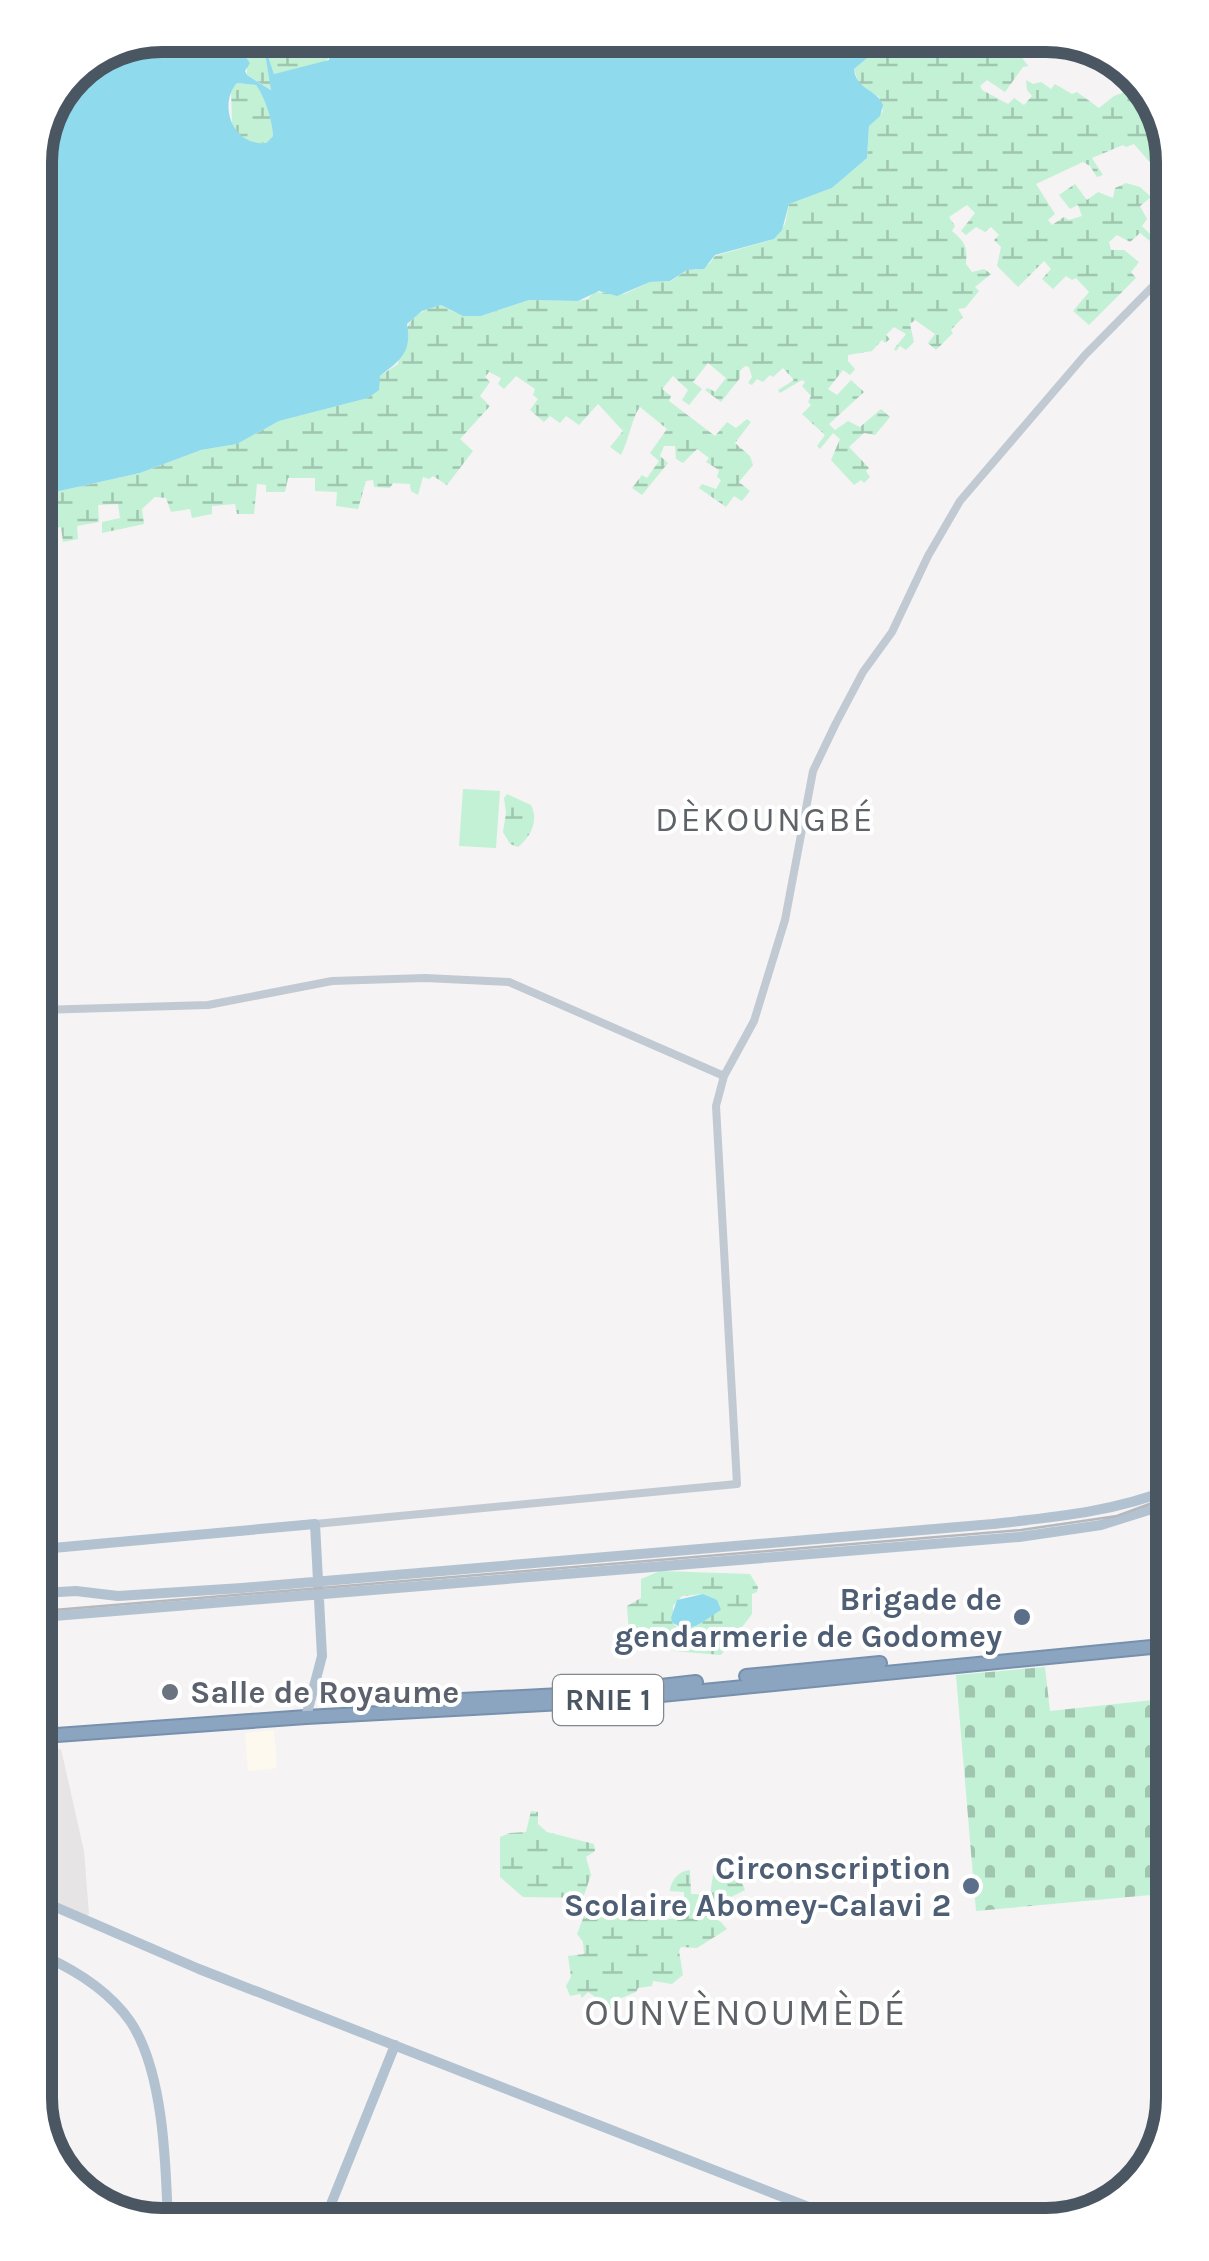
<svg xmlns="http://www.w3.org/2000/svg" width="1209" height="2261" font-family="Karla,sans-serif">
<defs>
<pattern id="wetland-marsh" width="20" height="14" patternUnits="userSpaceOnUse" patternTransform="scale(2.5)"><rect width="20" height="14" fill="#c3f1d5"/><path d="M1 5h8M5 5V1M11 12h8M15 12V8" fill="none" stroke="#a0c6b0"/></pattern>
<pattern id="cemetery-stones" width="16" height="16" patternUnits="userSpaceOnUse" patternTransform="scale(2.5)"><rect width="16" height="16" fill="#c3f1d5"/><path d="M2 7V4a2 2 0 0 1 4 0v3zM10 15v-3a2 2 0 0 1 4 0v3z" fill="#a0c6b0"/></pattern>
</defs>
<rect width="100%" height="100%" fill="#f5f3f3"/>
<!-- commercial -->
<path fill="#fdf9ef" d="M274,1730L277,1768L248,1771L245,1733Z"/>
<!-- education -->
<path fill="#e6e4e5" d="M61,1749L84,1851L89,1914L86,1916L44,1897L43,1751Z"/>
<!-- wetland -->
<path fill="url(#wetland-marsh)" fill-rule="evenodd" d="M243,35H291L265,53L272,90L247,75V43Z
M294,35H322L330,57L323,63L274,74L267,53Z
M895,35H1048V40L1026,45L1021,56L1028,66L1023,67L1005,92L987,80L980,86L982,90L1008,104L1014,98L1024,105L1032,96L1027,90L1026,80L1033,84L1041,82L1051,89L1055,84L1072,94L1077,92L1099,108L1114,96L1136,88L1141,94L1146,91L1164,113V161L1153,166L1134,144L1126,147L1123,145L1092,158L1103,175L1097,177L1090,166L1083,162L1036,184L1055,214L1048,220L1052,225L1064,217L1069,220L1082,216L1078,205L1070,209L1059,195L1075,184L1087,200L1098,192L1113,198L1115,188L1126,183L1140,187L1151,197L1140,206L1147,219L1142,226L1154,238L1150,241L1140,233L1130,242L1117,235L1109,242L1111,250H1124L1139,262L1131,272L1136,278L1089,325L1073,311L1089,292L1076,278L1072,280L1066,276L1053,289L1042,279L1051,269L1044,261L1018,287L997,266L1001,247L994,240L999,235L991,227L985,232L976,227L966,235L961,231L975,213L967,205L949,217L955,226L952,231C967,244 967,247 966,264L972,272L984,269L991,274L975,287L979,291L965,308L958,309L963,317L951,330L953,333L936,350L928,343L935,334L915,320L910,324L914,342L906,350L900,346L896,351L894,349L906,334L894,327L886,335L890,339L885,343L882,340L872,351L848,355V361L855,369L850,375L843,370L828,389L837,395L851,380L864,392L829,424L835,430L848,421L860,427L881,409L890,417L875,435L864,433L849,447L869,468L866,471L870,477L864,483L861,480L854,485L831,460L840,439L833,433L820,449L817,446L825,435L802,414L811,405L808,402L811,396L802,386L805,382L802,380L780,393L778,390L794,380L783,368L773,377L770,375L763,382L757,379L752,385L748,383L752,377L749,367L745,366L740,371V378L721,402L705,390L708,388L715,392L726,378L708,363L693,382L702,389L689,405L682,400L688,390L673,376L662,389L671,396L669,401L715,436L727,422L736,428L747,419L751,422L735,443L750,456L753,465L739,482L750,491L742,501L734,496L726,507L699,488L702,484L716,489L721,480L717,477L719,470L706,462L709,458L697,449L683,463L676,459L675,446H664L660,456L668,463L642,495L632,488L642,475L647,478L659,461L650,453L667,429L640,407C632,417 629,440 621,455L610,447L623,431L598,404L579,425L566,416L560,423L550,416L544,422L530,410L538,399L533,395L535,389L516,376L504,389L498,384L501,378L489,372L485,377L490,382L480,396L490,406L460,439L473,451L447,485L433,476L429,479L423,477L418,495L411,491L410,484L393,483L390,488L374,487L373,480L366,481L358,509L336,506L337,492L315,491V478H288L285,492H266V485L257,484L254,514H237L235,504L212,506V514L192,518L190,509L171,512L166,498L155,497L142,509L144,524L102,533V522L120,518L118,504L98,505L99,522L77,526L78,539L63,542L61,527L37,532V496L140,473L201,450L237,444L279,421L368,398L380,376L398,364C406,331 403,314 441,305L456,313L481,316L529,300L578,301L588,299L594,292L624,294L650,282L671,281L687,270H698L709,264L715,256L774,239L785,224L789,204L832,188L867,158L869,126L883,111L879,97L859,84L854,69Z
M237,83L256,85C266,97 272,119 273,136L266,143C251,145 239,139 232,126L231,88Z
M507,794L531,805C539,821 531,836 518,847L510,844L503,832L506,813L504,798Z
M660,1571L750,1574L758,1587L757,1592L752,1594V1614L721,1655L674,1651L665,1641L630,1646L627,1606L641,1598V1579ZM703,1594L721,1610L677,1627L673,1623V1606L682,1596Z
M531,1811L538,1812V1824L547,1832L594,1844L595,1851L586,1857L591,1875L583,1898L523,1897L500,1877V1837L510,1833L526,1832Z
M714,1868L736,1870L745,1890L729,1898L730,1905L717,1900L707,1905V1917L720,1921L727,1929L697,1948L681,1947L679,1951L683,1975L672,1984L653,1981L652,1986L638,1988L636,1992L619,1999L617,2013L612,2017L604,2014L603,2002L588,1992L582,1998L580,1994L570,1996L566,1986L571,1977L568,1956L584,1954L583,1942L577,1934L584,1916L677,1919L684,1912V1892L670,1891C670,1881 680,1870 690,1870L691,1894L710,1895Z"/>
<!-- cemetery -->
<path fill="url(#cemetery-stones)" d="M1045,1667L1050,1711L1172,1698L1173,1893L976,1911L956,1675Z"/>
<!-- pitch -->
<path fill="#c3f1d5" d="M463,789L500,791L496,848L459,846Z"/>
<!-- water -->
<path fill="#90daee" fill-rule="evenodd" d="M163,35H243L247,43L245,56L250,63L245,71L247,75L271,90L265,53L291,35H294L267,53L274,74L329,60L330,54L322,35H895L854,69C856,90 877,89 883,105L880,116L869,126L867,158L832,188L789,204L782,230L774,239L715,255L704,269L687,270L670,281L650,282L617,296L599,291L578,301L529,300L481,316H463L441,305L422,311L407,324C412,352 401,360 380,376L379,390L368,398L279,421L237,444L201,450L140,473L37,496L35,155L73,72ZM237,83L256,85C265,97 272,119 273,136L266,143C230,146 219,102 237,83Z
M703,1594L717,1600L721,1610C704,1620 692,1635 673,1623L671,1618L677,1600Z"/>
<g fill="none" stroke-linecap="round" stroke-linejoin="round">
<defs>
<path id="highway" d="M746,1676L880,1663
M442,1701L599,1693L696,1682
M43,1736L306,1717L600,1701L1172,1645"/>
</defs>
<!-- highway casing -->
<use href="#highway" stroke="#7690ad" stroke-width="16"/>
<!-- minor -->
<path stroke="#c1cad2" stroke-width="8" d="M39,1010L208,1005L332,981L425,978L509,982L724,1076
M315,1524L737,1484L716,1106L724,1076L754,1021L785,920L813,771L836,723L863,672L892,632L928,556L960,501L1085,355L1165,274"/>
<!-- major -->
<path stroke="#b3c2d1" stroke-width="10" d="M42,1549L315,1524L322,1656L306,1717
M42,1593L76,1591L118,1596L242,1588L993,1524C1054,1517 1113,1512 1171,1489
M42,1617L1019,1537L1101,1525L1171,1503
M44,1902L199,1969L839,2219
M44,1956C77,1971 109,1991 130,2021C164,2071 166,2166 168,2226
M323,2224L395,2045"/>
<!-- highway -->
<use href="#highway" stroke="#8ba5c1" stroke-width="12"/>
<!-- rail -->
<path stroke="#b5b8bd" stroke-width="2.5" d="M42,1611L1021,1530L1117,1516L1171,1496"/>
</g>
<!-- markers -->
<g fill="#5c6f8a" stroke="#fff" stroke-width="4">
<circle cx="1022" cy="1617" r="10"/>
<circle cx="971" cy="1886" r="10"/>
</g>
<circle fill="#6b7280" stroke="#fff" stroke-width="4" cx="170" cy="1692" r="10"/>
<g text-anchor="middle" stroke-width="8" stroke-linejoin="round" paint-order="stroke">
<!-- shield labels -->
<rect fill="#fff" stroke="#808990" stroke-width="2.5" x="553" y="1675" width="110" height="50" rx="8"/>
<g font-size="30" font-weight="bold" fill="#4a5661">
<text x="608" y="1710">RNIE 1</text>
</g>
<!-- service labels -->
<g font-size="32" font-weight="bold" fill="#4e5e75" stroke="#fff" text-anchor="end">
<text x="1002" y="1610">Brigade de<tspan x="1002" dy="37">gendarmerie de Godomey</tspan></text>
<text x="951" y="1879">Circonscription<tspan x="951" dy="37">Scolaire Abomey-Calavi 2</tspan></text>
</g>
<!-- worship labels -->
<g font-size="32" font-weight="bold" fill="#5b616d" stroke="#fff" text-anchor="start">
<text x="190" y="1703">Salle de Royaume</text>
</g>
<!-- neighbourhood labels -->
<g font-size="35" letter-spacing="2.5" fill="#5f6368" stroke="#fff">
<text x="765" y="831">DÈKOUNGBÉ</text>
</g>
<!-- quarter labels -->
<g font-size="38" letter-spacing="2.5" fill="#5f6368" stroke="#fff">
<text x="746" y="2025">OUNVÈNOUMÈDÉ</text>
</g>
</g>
<!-- crop -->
<path d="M0 0H1209V2261H0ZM162 52H1046A110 110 0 0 1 1156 162V2098A110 110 0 0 1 1046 2208H162A110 110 0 0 1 52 2098V162A110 110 0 0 1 162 52Z" fill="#fff" fill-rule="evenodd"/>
<path fill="none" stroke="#4a5661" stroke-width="12" d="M162 52H1046A110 110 0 0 1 1156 162V2098A110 110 0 0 1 1046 2208H162A110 110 0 0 1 52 2098V162A110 110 0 0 1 162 52Z"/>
</svg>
